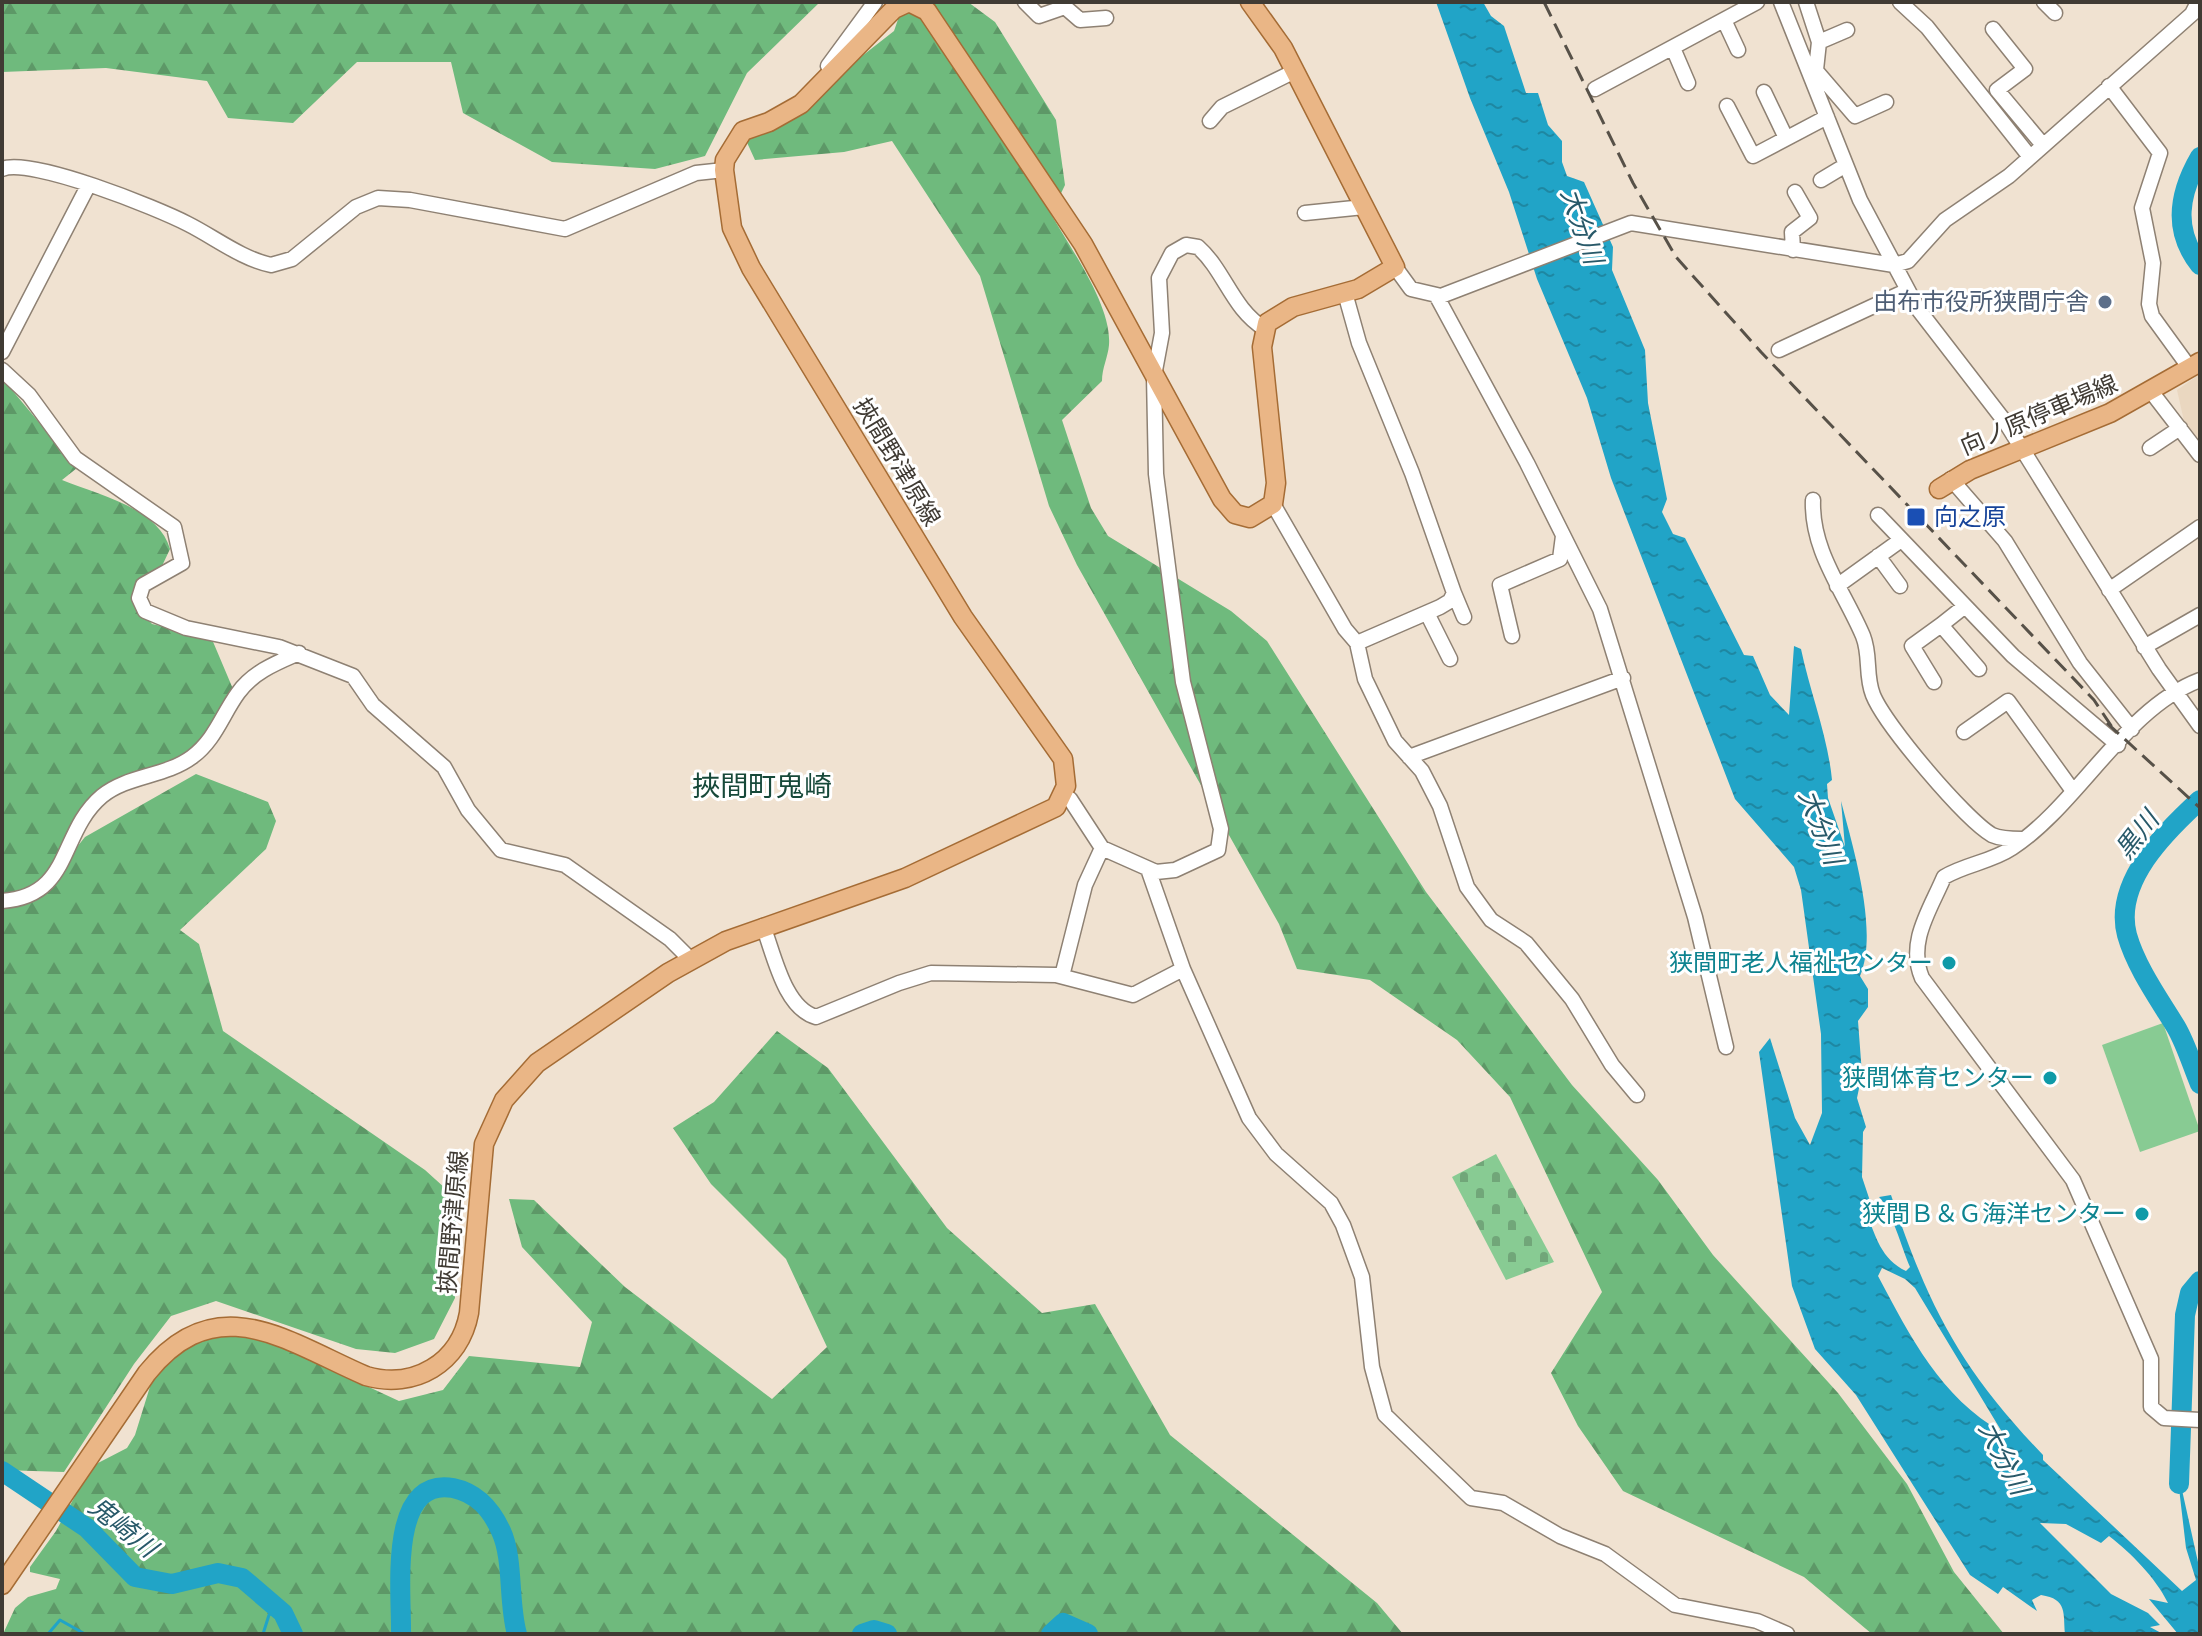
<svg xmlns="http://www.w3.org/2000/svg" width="2202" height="1636" font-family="'PT Sans Narrow','Noto Sans JP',sans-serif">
<defs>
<pattern id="forest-firs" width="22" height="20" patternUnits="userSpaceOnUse" patternTransform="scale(2)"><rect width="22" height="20" fill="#6fba7d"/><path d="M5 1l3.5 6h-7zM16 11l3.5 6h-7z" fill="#5d9867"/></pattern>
<pattern id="cemetery-stones" width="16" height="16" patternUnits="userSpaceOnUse" patternTransform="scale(2)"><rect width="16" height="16" fill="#88cb93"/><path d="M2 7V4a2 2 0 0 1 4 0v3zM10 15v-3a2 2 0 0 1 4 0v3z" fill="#71a679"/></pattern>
<pattern id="water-ripples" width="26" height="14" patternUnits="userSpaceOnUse" patternTransform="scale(2)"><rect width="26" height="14" fill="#21a4c7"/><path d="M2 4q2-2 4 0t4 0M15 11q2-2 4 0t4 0" fill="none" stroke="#1e87a2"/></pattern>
</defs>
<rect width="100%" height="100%" fill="#f0e2d1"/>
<!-- built -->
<path fill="#ead7c0" d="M2200,374V441L2184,421L2177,390Z"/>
<!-- green -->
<path fill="#88cb93" d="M2163,1023L2200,1131L2140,1152L2102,1045Z"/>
<!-- forest -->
<path fill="url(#forest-firs)" d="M2,2H820L747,73L705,156L655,169L552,162L463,113L451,62H357L293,123L228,118L207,81L106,68L2,72Z
M904,2H968L995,22L1056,120L1065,185L1051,214C1070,248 1112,305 1109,345C1108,357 1102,368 1102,381L1062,420L1091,508L1108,536L1231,611L1267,641L1426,892L1572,1085L1658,1180L1713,1255L1838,1393L1907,1484L1954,1572L2004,1634H1872L1804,1577L1623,1491L1578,1426L1551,1373L1602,1292L1510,1097L1457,1040L1370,980L1297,969L1279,924L1077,565L1049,506L980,276L892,141L844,152L755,160L744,136L825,85L894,31Z
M2,378L77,468L62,480C98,495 158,507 170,549L162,566L135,583L136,605L152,624L211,637L233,689L205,745L110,791L83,819L44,888L85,837L196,774L268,802L276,821L266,849L180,930L199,944L223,1031L425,1170L456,1198L455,1298L434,1339L395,1353L356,1349L216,1301L171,1316L134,1364L64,1472L2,1470Z
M777,1031L828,1068L947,1228L1042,1313L1095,1304L1170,1435L1377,1603L1403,1634H3L15,1608L28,1597L56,1589L60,1579L30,1572V1567L56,1531L86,1476L98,1463L127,1448L135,1435L153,1377L172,1352L198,1339L228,1331L259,1336L399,1401L443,1390L469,1356L580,1367L592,1322L522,1247L509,1199L534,1200L625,1287L772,1399L827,1347L786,1259L711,1184L673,1128L714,1102Z"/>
<!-- cemetery -->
<path fill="url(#cemetery-stones)" d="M1496,1154L1554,1262L1506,1280L1452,1177Z"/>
<!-- water -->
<path fill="url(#water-ripples)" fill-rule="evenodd" d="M1436,2H1483L1491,16L1504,26L1526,93H1538L1548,125L1562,141V162L1567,176L1584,182L1613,247L1612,270L1645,350L1648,403L1667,499L1662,512L1673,534L1685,538L1744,655L1753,656L1770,695L1789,715L1794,646L1801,649C1810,692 1828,737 1832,780L1827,784L1828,798L1845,847L1841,801C1853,848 1879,931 1860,976L1868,989V1007L1858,1021L1862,1074L1857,1098L1866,1127L1863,1132L1862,1177L1870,1201L1866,1212C1876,1237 1881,1259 1906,1271L1910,1267C1902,1249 1891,1208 1879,1197L1891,1195C1929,1308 1960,1368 2043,1455V1460L2182,1591L2196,1580L2186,1548L2175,1454L2180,1460L2182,1490L2200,1571V1634H2178L2149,1599L2168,1603C2155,1577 2131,1553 2109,1536L2101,1543L2066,1524L2040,1523L2111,1594L2148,1613L2160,1625L2150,1627L2163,1634H2065C2063,1614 2068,1599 2041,1595L2032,1600L2037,1611L2003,1587L1998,1594L1970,1575L1856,1395L1815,1349L1792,1286L1759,1052L1770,1038L1795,1118L1810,1145L1822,1113L1821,1034L1801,890L1794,867L1735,799L1611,478L1587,398L1537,279L1509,192L1470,98ZM1882,1268L1905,1279L1915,1288L2002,1432C1941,1398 1910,1336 1878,1276Z"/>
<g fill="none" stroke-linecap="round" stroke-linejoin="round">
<!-- stream -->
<path stroke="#21a4c7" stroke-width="3" d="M48,1634L60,1620L85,1634
M263,1634L269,1615L278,1609"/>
<!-- river -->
<path stroke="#21a4c7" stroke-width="20" d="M2200,157C2179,193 2172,230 2200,265
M2200,800C2166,831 2113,882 2127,935C2136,967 2159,999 2176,1027C2186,1044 2192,1065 2200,1084
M2,1471L87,1528L135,1577L172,1584L218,1573L242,1578L283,1613L293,1634
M2179,1484L2185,1315L2190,1293L2200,1281
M401,1634C402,1594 387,1476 453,1488C477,1493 491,1509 501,1531C514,1559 508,1603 517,1634
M862,1634L874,1630L887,1634
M1051,1634L1063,1623L1088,1634"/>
<defs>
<path id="minor" d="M1025,2L1039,16L1065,7L1080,20L1106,18
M1781,2L1860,200L1918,309L2006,423L2159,669L2200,726
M1806,2L1819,42L1815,79
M1900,2L1927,27L2030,157
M2044,2L2055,13
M1724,20L1738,50
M1993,29L2025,69L1997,90L2043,145
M1819,42L1847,30
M1673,48L1688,83
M828,66L875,2
M1818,73L1855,116L1886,102
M2109,86L2160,153L2142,208L2153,263L2149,304L2152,316L2189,367
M1595,89L1757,2
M1764,92L1786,138
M1727,106L1753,156L1827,117
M1210,121L1222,107L1295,71
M2,169C31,157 157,208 188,224C214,237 242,259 271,265L292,259L356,207L378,198L410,200L565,229L696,173L724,170
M1821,180L1846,165
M1305,213L1364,207
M1793,250L1792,232L1810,218L1795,192
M1395,267L1411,289L1441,296L1631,223L1894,265L1908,261L1945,220L2009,176L2192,14L2198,2
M1345,293L1359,343L1412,473L1454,593L1450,601L1440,607L1357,643
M1436,295L1527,463L1600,609L1695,917L1726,1047
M1779,350L1908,290
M2,352L88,186
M2,370L29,395L75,458L174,527L182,563L143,585L139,598L145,611L186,628L279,647L353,676L373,705L444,767L468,810L501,850L565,865L670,939L691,960
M2150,390L2200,455
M2150,448L2180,428
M1951,479L2005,541L2080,663L2132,729
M1813,500C1811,551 1844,591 1863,636C1871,656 1865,675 1873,695C1885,725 1965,819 1992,835C2001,839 2013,839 2022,839
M1273,504L1345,629L1357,643L1365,679L1395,741L1422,771L1440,806L1467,887L1491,920L1526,943L1572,999L1612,1065L1637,1095
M1878,515L2013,656L2118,745
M1878,556L1900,586
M1837,586L1901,540
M2109,590L2200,527
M1454,593L1464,617
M1965,606L1941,625L1979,669
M1427,613L1450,659
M1512,636L1500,585L1560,559L1563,536
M2144,647L2200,615
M2200,680C2125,708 2079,804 2012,848C1991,862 1966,864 1944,877C1930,910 1907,942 1922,978L2073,1180L2151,1359V1407L2164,1418L2200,1420
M1934,682L1912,646L1941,625
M1964,732L2008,701L2073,791
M1409,757L1623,678
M1102,848L1156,872L1175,870L1218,850L1221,829L1183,682L1156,474L1154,376L1162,333L1159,278L1172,253L1186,245L1198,247C1225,271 1232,309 1265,329
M1148,869L1183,969L1249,1118L1276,1154L1331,1203L1343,1225L1362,1277L1372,1367L1385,1415L1471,1498L1503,1503L1560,1536L1605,1554L1675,1605L1757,1621L1787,1634
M2,901C73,896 58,833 102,796C128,775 165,777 192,757C215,740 222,715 238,693C253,672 276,663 299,653
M763,926C774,954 784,1008 816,1017L899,983L931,973L1056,975L1133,995L1183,969
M1062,976L1085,885L1102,848L1070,799L1062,795"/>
<path id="major" d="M1939,489L1970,470L2110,413L2200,362
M2,1585L147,1373C217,1286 287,1342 366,1376C414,1390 460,1363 469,1313L484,1144L504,1100L537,1063L668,973L726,941L905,878L1056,807L1066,786L1063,759L963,617L751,268L732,228L724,170L725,160L743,131L769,122L801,104L894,9L909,2L927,11L1083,244L1222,499L1235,514L1250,518L1273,504L1276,483L1262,347L1267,323L1293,307L1358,289L1395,267L1283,48L1250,2"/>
</defs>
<!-- minor casing -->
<use href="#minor" stroke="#8e8173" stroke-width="17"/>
<!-- major casing -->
<use href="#major" stroke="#a56c35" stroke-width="21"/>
<!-- minor -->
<use href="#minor" stroke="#fff" stroke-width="14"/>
<!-- major -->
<use href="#major" stroke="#eab686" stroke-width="18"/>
<!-- rail -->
<path stroke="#575148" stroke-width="3" stroke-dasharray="16 8" stroke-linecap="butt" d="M1544,2L1633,183L1676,257L1761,352L2094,700L2114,730
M2107,723L2200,808"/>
</g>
<!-- markers -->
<circle fill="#5c6f8a" stroke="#fff" stroke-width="3" cx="2105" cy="302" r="8"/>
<rect fill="#1a4fb4" stroke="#fff" stroke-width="3" x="1906" y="507" width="20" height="20" rx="4"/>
<g fill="#0f9aa8" stroke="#fff" stroke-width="3">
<circle cx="1949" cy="963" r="8"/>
<circle cx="2050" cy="1078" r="8"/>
<circle cx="2142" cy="1214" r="8"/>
</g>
<g text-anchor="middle" stroke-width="6" stroke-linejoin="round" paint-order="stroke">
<!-- service labels -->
<g font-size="24" fill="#4e5e75" stroke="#fff" text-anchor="end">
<text x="2089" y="310">由布市役所狭間庁舎</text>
</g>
<!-- street labels -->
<g font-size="24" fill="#403b34" stroke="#fff">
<text transform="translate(2039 415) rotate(-23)" y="8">向ノ原停車場線</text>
<text transform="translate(897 462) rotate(59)" y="8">挾間野津原線</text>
<text transform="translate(453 1222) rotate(-85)" y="8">挾間野津原線</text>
</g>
<!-- transit labels -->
<g font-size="24" fill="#164399" stroke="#fff" text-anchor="start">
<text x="1934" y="525">向之原</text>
</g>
<!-- culture labels -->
<g font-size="24" fill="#0d838f" stroke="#fff" text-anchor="end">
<text x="1933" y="971">狭間町老人福祉センター</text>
<text x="2034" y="1086">狭間体育センター</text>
<text x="2126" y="1222">狭間Ｂ＆Ｇ海洋センター</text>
</g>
<!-- water labels -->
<g font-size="26" font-style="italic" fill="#285969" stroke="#fff">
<text transform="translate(1582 226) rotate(71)" y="9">大分川</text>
<text transform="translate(1821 827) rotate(69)" y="9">大分川</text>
<text transform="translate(2137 835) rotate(-52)" y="9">黒川</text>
<text transform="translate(2004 1458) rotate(63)" y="9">大分川</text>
<text transform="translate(123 1527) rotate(39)" y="9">鬼崎川</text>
</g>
<!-- quarter labels -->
<g font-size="28" fill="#17493a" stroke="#fff">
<text x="762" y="796">挾間町鬼崎</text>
</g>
</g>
<!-- border -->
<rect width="2202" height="1636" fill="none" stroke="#403b34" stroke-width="8"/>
</svg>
